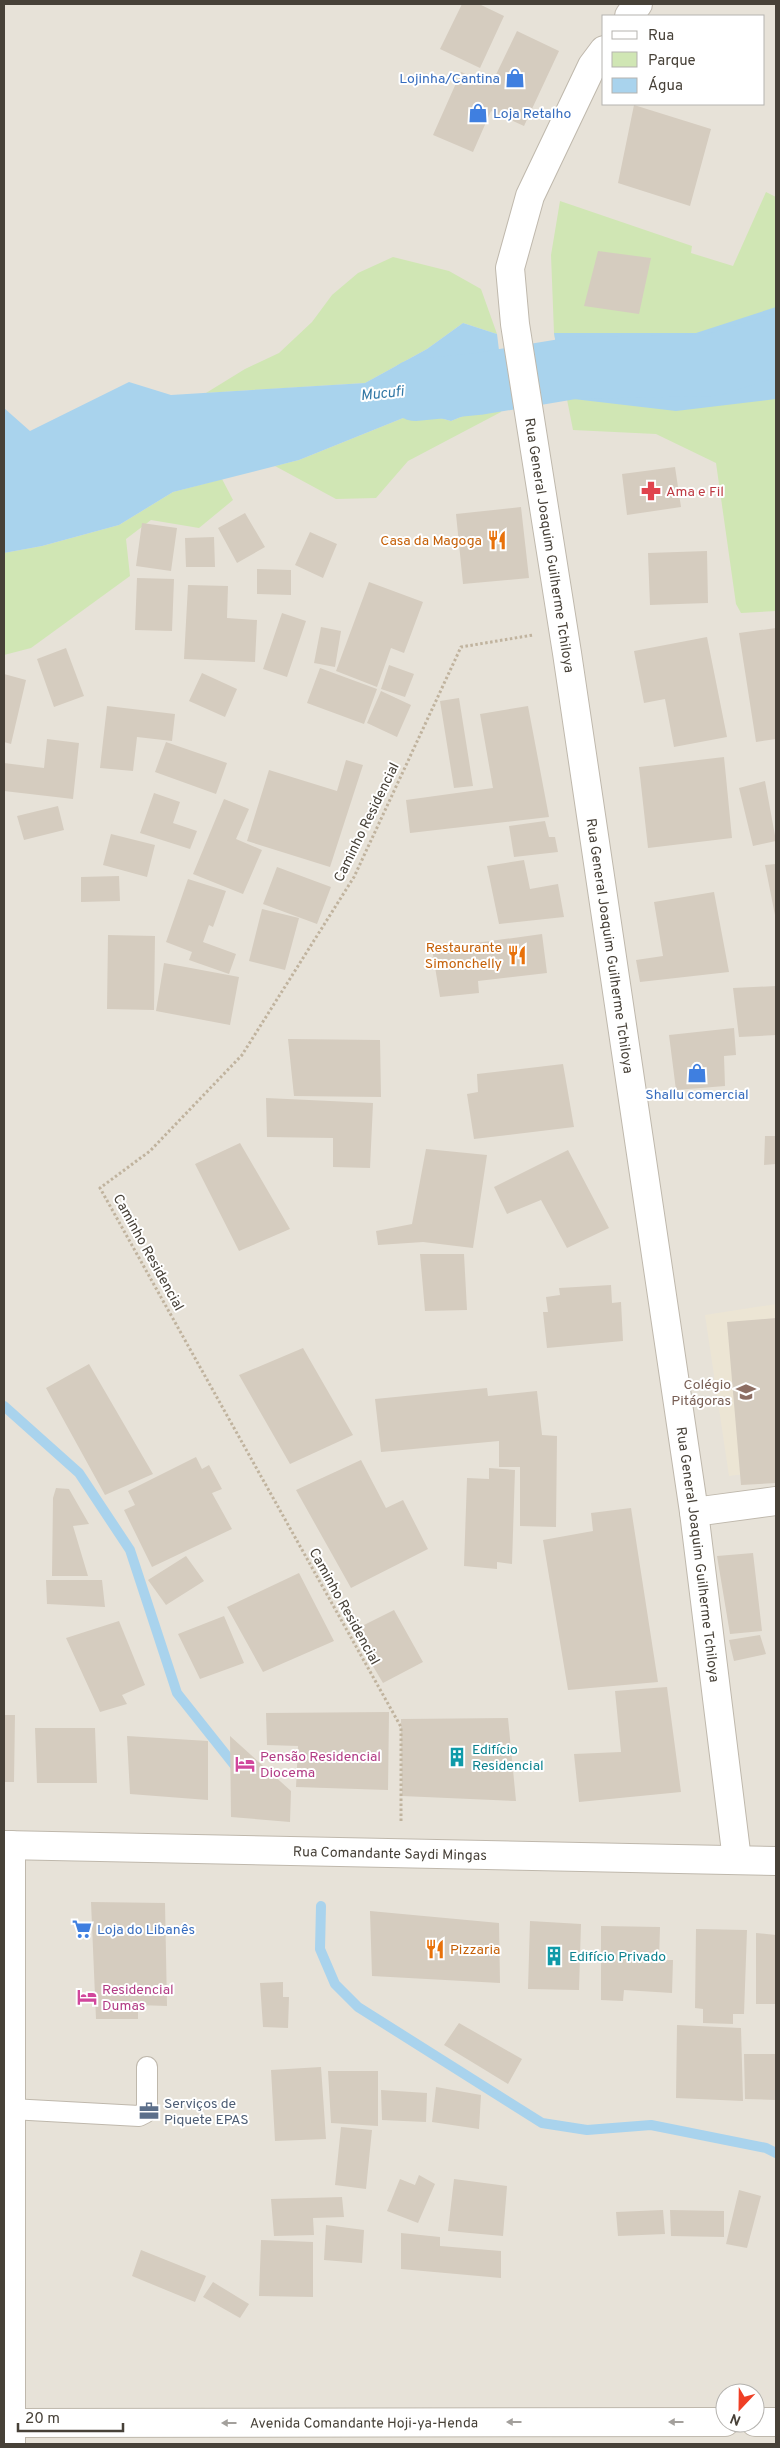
<svg xmlns="http://www.w3.org/2000/svg" width="780" height="2448" font-family="Overpass,sans-serif">
<rect width="100%" height="100%" fill="#f4f0e9"/>
<!-- residential -->
<path fill="#e7e2d8" fill-rule="evenodd" d="M4,4H776V2444H4ZM604,16H764V104H604ZM725,2393H755V2423H725Z"/>
<!-- education -->
<path fill="#ece5d4" d="M776,1304V1470L729,1476L705,1315Z"/>
<!-- green -->
<path fill="#d0e6b4" d="M766,192L776,197V611L741,613L736,604L716,463L656,434L573,430L554,333L551,255L560,201L692,246L691,253L733,266Z
M393,257L449,271L481,289L497,334L463,323L427,349L365,383L206,393L245,369L279,353L312,322L332,295L358,273Z
M505,399L501,412L408,461L376,498L336,499L275,466L299,460L418,412L451,421Z
M222,479L233,500L199,528L151,520L126,539L130,576L31,648L4,655V553L42,546L119,525L173,492Z"/>
<!-- water -->
<path fill="#a9d3ed" d="M776,307V399L676,411L565,398L554,333H696Z
M463,323L497,334L505,399L451,421L418,412L299,460L173,492L119,525L42,546L4,553V408L30,431L129,382L171,395L365,383L427,349Z"/>
<g fill="none" stroke-linecap="round" stroke-linejoin="round">
<!-- stream -->
<path stroke="#a9d3ed" stroke-width="10" d="M4,1406L79,1473L130,1550L177,1693L239,1771
M321,1906L320,1949L335,1984L358,2007L542,2123L587,2130L651,2125L766,2148L776,2153"/>
<!-- river -->
<path stroke="#a9d3ed" stroke-width="62" d="M416,390L478,384L574,368L713,365L776,345"/>
</g>
<!-- building -->
<path fill="#d5ccbf" d="M462,4H479L504,16L480,68L440,49Z
M517,31L559,51L524,126L491,111L473,152L433,135L461,72L491,85Z
M634,105L711,129L690,206L618,183Z
M598,251L651,258L639,314L584,306Z
M675,467L681,507L627,515L622,474Z
M521,507L529,578L463,584L456,514Z
M245,513L265,547L237,563L218,528Z
M142,523L177,528L171,571L136,566Z
M310,532L337,544L323,578L295,565Z
M214,537L215,567H186L185,538Z
M707,551L708,603L650,605L648,553Z
M257,569L291,570V595L257,594Z
M137,578L174,579L172,631L135,630Z
M369,582L423,602L404,653L391,648L377,687L336,671Z
M188,585L228,586L227,618L257,620L255,662L184,659Z
M282,613L306,621L287,677L263,669Z
M321,627L341,631L335,667L314,663Z
M776,628V739L756,742L739,633Z
M707,637L727,737L674,747L665,699L644,703L634,651Z
M66,648L84,696L54,707L37,659Z
M389,665L414,674L405,697L381,689Z
M320,668L377,689L364,724L307,703Z
M202,673L237,689L225,717L189,701Z
M4,674L26,680L11,744L4,742Z
M381,691L411,705L397,737L367,723Z
M459,698L473,786L454,788L440,701Z
M107,706L175,714L172,741L137,737L133,771L100,768Z
M528,706L549,817L410,833L406,800L493,788L480,714Z
M47,739L79,743L73,799L4,791V763L44,768Z
M166,742L227,763L216,794L155,772Z
M724,757L732,838L648,848L639,767Z
M346,760L363,765L330,867L247,841L269,770L337,791Z
M765,781L776,841L753,846L739,788Z
M154,793L180,802L173,823L197,831L190,849L140,833Z
M224,799L249,809L236,839L262,850L243,894L193,874Z
M58,806L64,830L24,840L17,816Z
M545,821L549,837H555L558,852L514,857L509,826Z
M111,834L155,845L147,877L103,865Z
M524,860L530,889L558,884L564,917L499,924L487,866Z
M776,864V915H775L765,865Z
M277,867L331,887L317,924L263,904Z
M119,876L120,901L81,902V877Z
M188,879L226,891L213,927L209,925L203,942L236,954L229,974L189,960L192,952L166,942Z
M714,892L729,972L640,982L636,960L663,956L654,902Z
M262,909L299,918L285,970L249,961Z
M542,934L547,973L478,981L479,993L440,997L432,949Z
M108,935L155,936L154,1010L107,1009Z
M164,963L239,977L230,1025L156,1011Z
M776,986V1035L739,1037L733,988Z
M734,1028L736,1055L724,1056L725,1086L676,1090L669,1035Z
M288,1039L380,1040L381,1097L294,1096Z
M563,1064L574,1127L474,1139L467,1094L478,1092L477,1074Z
M266,1098L373,1103L370,1168L333,1167V1138L267,1137Z
M765,1136H776V1164L764,1165Z
M240,1143L290,1229L239,1251L195,1164Z
M426,1149L487,1155L473,1248L423,1242L378,1245L376,1231L412,1224Z
M568,1150L609,1228L567,1248L541,1200L507,1214L494,1187Z
M420,1254H464L467,1310L425,1311Z
M611,1285L612,1303L621,1302L623,1341L547,1348L543,1312H548L546,1297L560,1295L559,1288Z
M776,1318V1483L741,1485L727,1322Z
M303,1348L353,1435L290,1464L239,1375Z
M89,1364L153,1474L105,1495L46,1388Z
M487,1388L488,1396L537,1391L542,1435L557,1436L556,1527L520,1526V1467H499V1441L381,1452L375,1399Z
M196,1457L202,1469L209,1465L222,1489L212,1493L232,1529L152,1567L124,1510L135,1505L128,1491Z
M361,1460L386,1508L403,1500L428,1549L351,1588L296,1490Z
M489,1468L515,1470L512,1564L497,1562V1569L464,1566L467,1478L489,1479Z
M56,1488L69,1489L89,1524L73,1526L88,1576H52L53,1498Z
M631,1508L658,1682L568,1690L543,1540L593,1531L591,1513Z
M753,1553L762,1631L730,1634L717,1556Z
M186,1556L204,1581L166,1605L148,1580Z
M299,1573L334,1641L263,1672L227,1607Z
M46,1580H102L105,1607L47,1604Z
M394,1610L423,1662L383,1683L352,1631Z
M224,1616L244,1663L200,1679L178,1634Z
M119,1621L145,1685L122,1695L127,1704L100,1712L66,1638Z
M760,1635L766,1654L734,1661L729,1640Z
M667,1687L681,1792L579,1802L574,1754L621,1752L615,1691Z
M389,1712L388,1790L296,1787L298,1746L267,1745L266,1713Z
M4,1715H15L14,1782H4Z
M508,1718L516,1801L402,1796L401,1719Z
M35,1728H95L97,1783H37Z
M127,1736L208,1741V1800L130,1794Z
M230,1736L291,1791L290,1822L231,1817Z
M91,1902L165,1903L167,2006L138,2005V2019H96Z
M370,1911L499,1923L500,1983L372,1976Z
M530,1921L581,1924L579,1990L528,1989Z
M601,1926L660,1927L659,1960H673L672,1993L624,1990L623,2001L601,2000Z
M696,1929L747,1930L744,2014H733V2024L703,2023V2009L695,2008Z
M756,1933L776,1935V2004H756Z
M283,1982V1997H289L288,2028L263,2027L260,1983Z
M459,2023L522,2059L508,2084L444,2045Z
M677,2025L741,2028L743,2101L676,2098Z
M744,2054H776V2100L745,2099Z
M321,2067L326,2139L275,2141L271,2070Z
M328,2071H378V2126L331,2123Z
M436,2087L481,2095L479,2129L432,2122Z
M381,2090L427,2093L426,2122L382,2120Z
M341,2127L372,2130L366,2189L335,2185Z
M419,2175L435,2184L418,2223L387,2211L400,2179L415,2185Z
M454,2179L507,2186L503,2236L448,2231Z
M739,2190L761,2196L747,2248L726,2244Z
M342,2197L344,2217L313,2218L314,2235L274,2236L271,2199Z
M663,2210L665,2234L618,2236L616,2212Z
M670,2210L724,2211V2237L671,2236Z
M326,2225L364,2230L362,2263L324,2260Z
M401,2233L440,2237V2246L501,2251V2278L401,2269Z
M261,2240L313,2242V2297L259,2296Z
M141,2250L206,2276L195,2302L132,2276Z
M213,2282L249,2304L240,2318L203,2297Z"/>
<g fill="none" stroke-linecap="round" stroke-linejoin="round">
<defs>
<path id="service" d="M11,2109L139,2116L145,2113L147,2106V2067"/>
<g id="minor">
<path d="M629,16L638,4"/>
<path id="s1" d="M604,50L592,66L530,196L510,268L515,324L567,653L694,1512L737,1860"/>
<path d="M694,1512L776,1501"/>
<path d="M11,1845V2444"/>
</g>
<g id="tertiary">
<path id="s2" d="M4,1845L776,1861"/>
<path d="M755,2422H776"/>
<path id="s3" d="M4,2423L725,2422"/>
</g>
</defs>
<!-- service casing -->
<use href="#service" stroke="#bfb8ac" stroke-width="22"/>
<!-- minor casing -->
<use href="#minor" stroke="#bfb8ac" stroke-width="30"/>
<!-- tertiary casing -->
<use href="#tertiary" stroke="#bfb8ac" stroke-width="30"/>
<!-- path -->
<path stroke="#c0b39e" stroke-width="3" stroke-dasharray="2.5 2.5" stroke-linecap="butt" d="M401,1821V1727L100,1188L150,1151L242,1055L354,877L461,647L533,635"/>
<!-- service -->
<use href="#service" stroke="#fff" stroke-width="20"/>
<!-- minor -->
<use href="#minor" stroke="#fff" stroke-width="28"/>
<!-- tertiary -->
<use href="#tertiary" stroke="#fff" stroke-width="28"/>
</g>
<!-- one-way arrows -->
<defs><path id="oneway-solid" d="M-6-.8H1V-3.2L6.5 0L1 3.2V.8H-6Z" transform="scale(1.25)"/></defs>
<g fill="#a3a09c">
<use href="#oneway-solid" transform="translate(514 2422) rotate(180)"/>
<use href="#oneway-solid" transform="translate(676 2422) rotate(180)"/>
<use href="#oneway-solid" transform="translate(229 2423) rotate(180)"/>
</g>
<!-- icons -->
<defs>
<symbol id="shop-bare" viewBox="-9 -9 18 18"><path d="M-5-2.5h2.3a2.7 3.5 0 0 1 5.4 0H5L5.5 6h-11ZM-1.5-2.5h3a1.5 2.3 0 0 0-3 0Z" fill="#3f7fe0" stroke="#fff" stroke-width="2.5" paint-order="stroke"/></symbol>
<symbol id="pharmacy-bare" viewBox="-9 -9 18 18"><path d="M-2-6h4v4h4v4h-4v4h-4v-4h-4v-4h4Z" fill="#e0444e" stroke="#fff" stroke-width="2.5" paint-order="stroke"/></symbol>
<symbol id="restaurant-bare" viewBox="-9 -9 18 18"><path d="M-5-6h1v4h1v-4h1v4h1v-4h1v5L-1.5 .5V6h-2V.5L-5-1ZM5-6V6H3V1.5H1.5Q1.5-4 5-6Z" fill="#e8710a" stroke="#fff" stroke-width="2.5" paint-order="stroke"/></symbol>
<symbol id="school-bare" viewBox="-9 -9 18 18"><path d="M0-5L7-2L0 1L-7-2ZM-4 1L0 2.5L4 1V4Q0 6-4 4Z" fill="#8d6e63" stroke="#fff" stroke-width="2.5" paint-order="stroke"/></symbol>
<symbol id="building-bare" viewBox="-9 -9 18 18"><path d="M-4-6H4V6H1V3H-1V6H-4ZM-2.5-4.3h1.7v1.8h-1.7ZM.8-4.3h1.7v1.8H.8ZM-2.5-1h1.7V.8h-1.7ZM.8-1h1.7V.8H.8Z" fill="#0f9aa8" stroke="#fff" stroke-width="2.5" paint-order="stroke"/></symbol>
<symbol id="hotel-bare" viewBox="-9 -9 18 18"><path d="M-6-4.5h1.5V1H6V5H4.5V3h-9V5H-6ZM-4 0a1.8 1.8 0 1 1 3.6 0ZM.5 0V-2.5h3Q6-2.5 6 0Z" fill="#d1479c" stroke="#fff" stroke-width="2.5" paint-order="stroke"/></symbol>
<symbol id="supermarket-bare" viewBox="-9 -9 18 18"><path d="M-6-5.5h2.5l.6 2H6L4.5 2H-2.5L-4.4-4H-6ZM-1.5 3.2a1.3 1.3 0 1 0 .1 0ZM3 3.2a1.3 1.3 0 1 0 .1 0Z" fill="#3f7fe0" stroke="#fff" stroke-width="2.5" paint-order="stroke"/></symbol>
<symbol id="office-bare" viewBox="-9 -9 18 18"><path d="M-6-3h4V-5.5h4V-3h4V5H-6ZM-1-4.5V-3h2v-1.5ZM-6 0V1H6V0Z" fill="#5c6f8a" stroke="#fff" stroke-width="2.5" paint-order="stroke"/></symbol>
</defs>
<g fill-rule="evenodd">
<use href="#shop-bare" x="501" y="64" width="28" height="28"/>
<use href="#shop-bare" x="464" y="99" width="28" height="28"/>
<use href="#pharmacy-bare" x="637" y="477" width="28" height="28"/>
<use href="#restaurant-bare" x="483" y="526" width="28" height="28"/>
<use href="#restaurant-bare" x="503" y="941" width="28" height="28"/>
<use href="#shop-bare" x="683" y="1059" width="28" height="28"/>
<use href="#school-bare" x="732" y="1378" width="28" height="28"/>
<use href="#building-bare" x="443" y="1743" width="28" height="28"/>
<use href="#hotel-bare" x="231" y="1750" width="28" height="28"/>
<use href="#supermarket-bare" x="68" y="1915" width="28" height="28"/>
<use href="#restaurant-bare" x="421" y="1935" width="28" height="28"/>
<use href="#building-bare" x="540" y="1942" width="28" height="28"/>
<use href="#hotel-bare" x="73" y="1983" width="28" height="28"/>
<use href="#office-bare" x="135" y="2097" width="28" height="28"/>
</g>
<g text-anchor="middle" stroke-width="4" stroke-linejoin="round" paint-order="stroke">
<!-- shop labels -->
<g font-size="14" fill="#366cbe" stroke="#fff" text-anchor="start">
<text x="500" y="83" text-anchor="end">Lojinha/Cantina</text>
<text x="493" y="118">Loja Retalho</text>
<text x="697" y="1099" text-anchor="middle">Shallu comercial</text>
<text x="97" y="1934">Loja do Libanês</text>
</g>
<!-- health labels -->
<g font-size="14" fill="#be3a42" stroke="#fff" text-anchor="start">
<text x="666" y="496">Ama e Fil</text>
</g>
<!-- food labels -->
<g font-size="14" fill="#c56008" stroke="#fff" text-anchor="end">
<text x="482" y="545">Casa da Magoga</text>
<text x="502" y="952">Restaurante<tspan x="502" dy="16">Simonchelly</tspan></text>
<text x="450" y="1954" text-anchor="start">Pizzaria</text>
</g>
<!-- street labels -->
<g font-size="14" fill="#474138" stroke="#fff">
<text dy="5" stroke="none"><textPath href="#s1" startOffset="519">Rua General Joaquim Guilherme Tchiloya</textPath></text>
<text transform="translate(366 822) rotate(-64)" y="5">Caminho Residencial</text>
<text dy="5" stroke="none"><textPath href="#s1" startOffset="924">Rua General Joaquim Guilherme Tchiloya</textPath></text>
<text transform="translate(149 1252) rotate(61)" y="5">Caminho Residencial</text>
<text dy="5" stroke="none"><textPath href="#s1" startOffset="1539">Rua General Joaquim Guilherme Tchiloya</textPath></text>
<text transform="translate(345 1606) rotate(61)" y="5">Caminho Residencial</text>
<text dy="5" stroke="none"><textPath href="#s2" startOffset="386">Rua Comandante Saydi Mingas</textPath></text>
<text dy="5" stroke="none"><textPath href="#s3" startOffset="360">Avenida Comandante Hoji-ya-Henda</textPath></text>
</g>
<!-- education labels -->
<g font-size="14" fill="#785e54" stroke="#fff" text-anchor="end">
<text x="731" y="1389">Colégio<tspan x="731" dy="16">Pitágoras</tspan></text>
</g>
<!-- culture labels -->
<g font-size="14" fill="#0d838f" stroke="#fff" text-anchor="start">
<text x="472" y="1754">Edifício<tspan x="472" dy="16">Residencial</tspan></text>
<text x="569" y="1961">Edifício Privado</text>
</g>
<!-- hotel labels -->
<g font-size="14" fill="#b23c85" stroke="#fff" text-anchor="start">
<text x="260" y="1761">Pensão Residencial<tspan x="260" dy="16">Diocema</tspan></text>
<text x="102" y="1994">Residencial<tspan x="102" dy="16">Dumas</tspan></text>
</g>
<!-- service labels -->
<g font-size="14" fill="#4e5e75" stroke="#fff" text-anchor="start">
<text x="164" y="2108">Serviços de<tspan x="164" dy="16">Piquete EPAS</tspan></text>
</g>
<!-- water labels -->
<g font-size="15" font-style="italic" fill="#3479a6" stroke="#fff">
<text transform="translate(382 393) rotate(-6)" y="5">Mucufi</text>
</g>
</g>
<!-- border -->
<rect width="780" height="2448" fill="none" stroke="#474138" stroke-width="10"/>
<!-- legend -->
<rect x="602" y="15" width="162" height="90" fill="#ffffff" stroke="#b5b3af"/>
<rect x="612" y="31" width="25" height="8" fill="#ffffff" stroke="#b5b3af"/>
<text x="648" y="40" font-size="15" fill="#474138">Rua</text>
<rect x="612" y="52" width="25" height="15" fill="#d0e6b4" stroke="#b5b3af"/>
<text x="648" y="65" font-size="15" fill="#474138">Parque</text>
<rect x="612" y="78" width="25" height="15" fill="#a9d3ed" stroke="#b5b3af"/>
<text x="648" y="90" font-size="15" fill="#474138">Água</text>
<!-- north arrow -->
<g transform="translate(740 2408) rotate(202)"><circle r="24" fill="#ffffff" stroke="#b5b3af"/>
<path d="M0-4L9 19L0 12L-9 19Z" fill="#ef3f25"/>
<text y="-8" font-size="14" font-weight="bold" text-anchor="middle" fill="#474138">N</text>
</g>
<!-- scale -->
<path d="M18 2423v8h105v-8" fill="none" stroke="#474138" stroke-width="2.5"/>
<text x="25" y="2423" font-size="15" fill="#474138" stroke="#ffffff" stroke-width="4" paint-order="stroke">20 m</text>
</svg>
